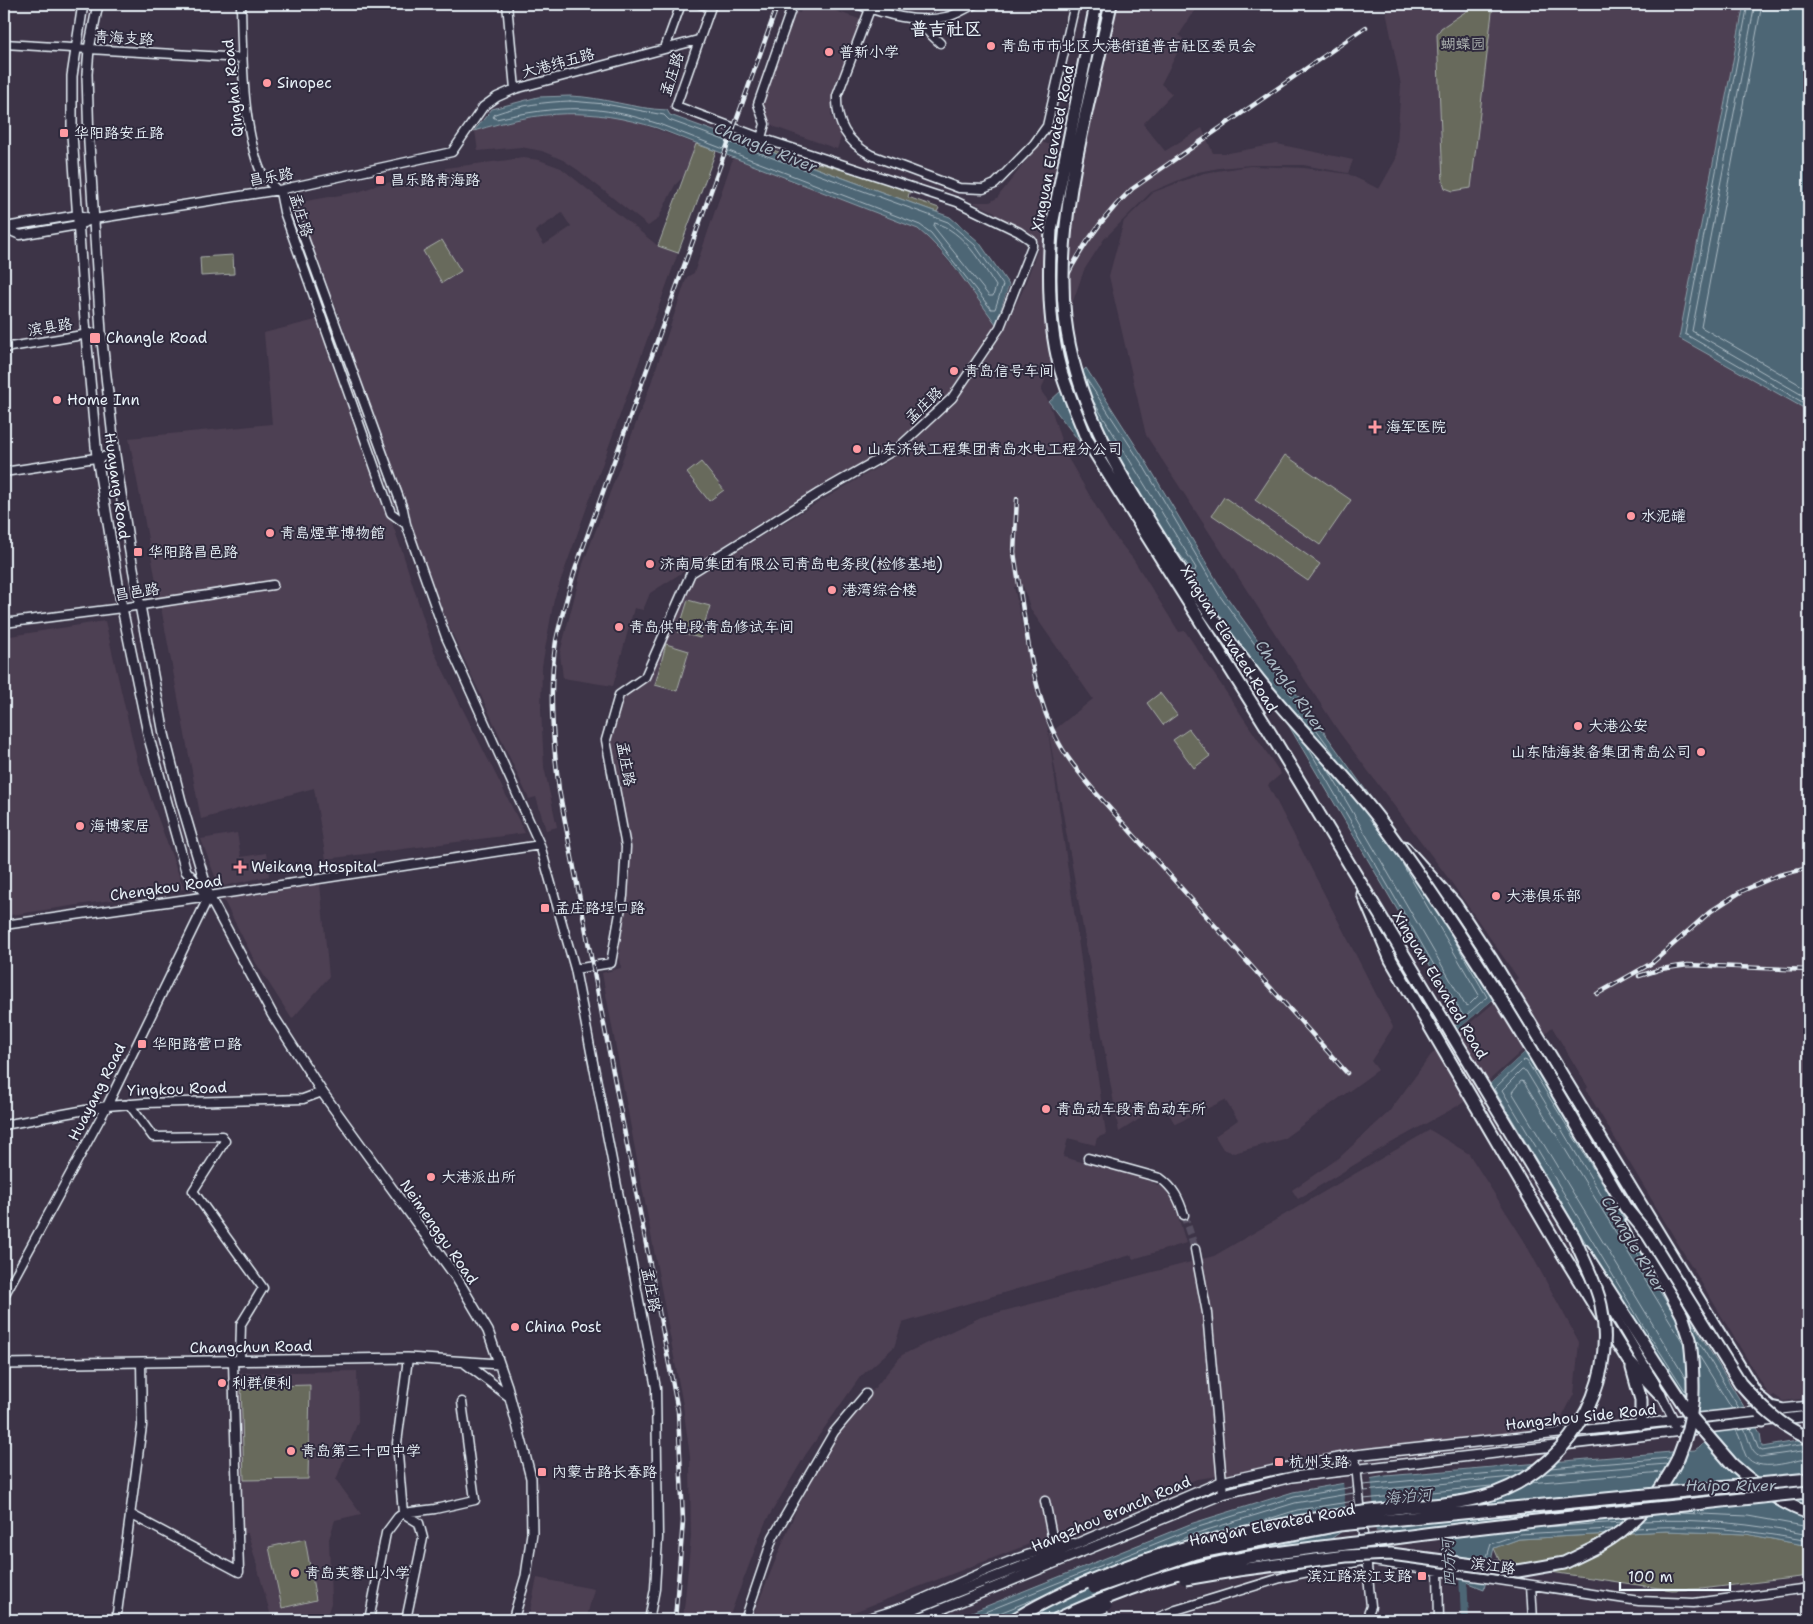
<svg xmlns="http://www.w3.org/2000/svg" width="1813" height="1624" font-family="'Shantell Sans','LXGW WenKai TC',sans-serif">
<rect width="100%" height="100%" fill="#3d3447"/>
<filter id="ink" filterUnits="userSpaceOnUse"><feTurbulence type="fractalNoise" baseFrequency=".02" numOctaves="2"/><feDisplacementMap in="SourceGraphic" scale="10" xChannelSelector="R" yChannelSelector="G"/><feConvolveMatrix kernelMatrix="1 2 1 2 8 2 1 2 1" color-interpolation-filters="sRGB"/></filter>
<g filter="url(#ink)">
<!-- built -->
<path fill="#4e4053" fill-rule="evenodd" d="M803,4H815L862,20L832,99L831,115L841,137L837,149L775,127L766,120L761,104L793,11L800,13Z
M1109,4H1199L1179,35L1184,40L1161,84L1172,94L1143,124L1165,151L1202,128L1213,153H1229L1277,144L1353,160L1348,173L1303,165H1250L1219,168L1198,172L1151,192L1104,239L1084,270L1041,391L1049,402L1065,453L1109,529L1133,559L1179,632L1185,631L1281,774L1268,785L1393,1027L1371,1061L1378,1070L1283,1139L1234,1153L1223,1149L1215,1136L1238,1120L1225,1100L1175,1124L1163,1104L1119,1132L1049,734L1093,699L1031,610L1023,586L1014,587L1036,690L1047,724L1106,1134L1097,1138L1095,1145L1068,1138L1063,1157L1146,1179L1165,1189L1174,1203L1186,1243L1133,1259L1131,1255L902,1323L894,1347L860,1377L806,1454L765,1523L728,1620H683L691,1537L690,1457L683,1405L602,973L621,968L618,938L628,886L631,852L610,745L620,702L635,687L650,677L692,581L702,571L892,459L955,400L981,366L1003,331L1023,290L1038,249V242L1027,230L994,217L995,212L973,202H990L997,198L1041,142L1073,152Z
M1397,4H1744L1679,338L1809,411V1398L1783,1401L1774,1395L1770,1397L1586,1090L1588,1087L1552,1027L1486,1087L1461,1104L1382,1148L1298,1199L1292,1190L1339,1158L1389,1112L1431,1055L1518,978L1449,879L1339,732L1146,435L1109,276L1124,221L1154,192L1204,173L1250,166L1304,168L1348,174L1379,189L1396,159L1401,85L1386,11Z
M564,113H593L625,118L696,144L684,176L675,185L658,219L648,226L578,170L563,160L542,151L521,147L478,151L475,131L478,129L516,120Z
M523,158L539,160L561,168L658,246L678,253L554,599L542,666L541,710L544,767L557,827L546,830L536,797L529,799L439,605L340,318L295,203L358,192L381,184L445,172V168ZM562,213L571,227L544,245L535,231Z
M733,158L918,229L927,236L968,285L996,324L952,392L889,448L763,521L650,593L643,610L634,608L613,686L563,678L560,653L583,564L649,389L687,277L694,273Z
M320,319L403,554L434,652L525,833L326,859L314,788L201,819L129,438L272,424L264,333Z
M105,621L138,764L184,889L4,916V637Z
M237,833L241,857L266,853L269,876L219,887L201,839Z
M320,884L329,977L292,1019L256,963L223,899Z
M1430,1130L1469,1154L1523,1239L1579,1342L1574,1394L1558,1425L1197,1479L833,1620H751L797,1508L839,1431L902,1355L981,1317L1214,1256Z
M357,1371L358,1421L336,1480L361,1514L335,1520L329,1539L331,1603L326,1618L272,1620L248,1533H238L234,1373Z
M537,1578L594,1589L586,1620H528Z"/>
<!-- green -->
<path fill="#676a5c" stroke="#a8aeaa" d="M1477,4H1493L1471,188L1453,191L1445,188L1443,182L1437,35L1441,28Z
M743,139L806,162L822,164L910,190L908,197L939,208L937,212L928,209L742,141Z
M696,144L716,151L678,253L658,246Z
M442,240L461,271L442,283L423,251Z
M233,255L234,274L201,276L200,257Z
M1285,455L1351,500L1320,545L1255,500Z
M701,462L724,490L709,501L687,473Z
M1224,497L1320,564L1308,581L1212,515Z
M688,600L710,606L700,638L678,632Z
M666,644L689,651L677,691L655,685Z
M1160,693L1177,715L1163,725L1147,703Z
M1189,729L1210,756L1194,768L1173,740Z
M310,1385L308,1479L244,1480L241,1387Z
M1666,1531L1746,1534L1809,1546V1576L1701,1589L1672,1590L1524,1568L1500,1562L1494,1548L1519,1539Z
M305,1539L316,1600L282,1608L269,1547Z"/>
<!-- water -->
<path fill="#4d6674" stroke="#8b9ea9" d="M1744,4H1809V411L1679,338Z
M570,96C603,97 634,109 667,110L670,115L950,217L979,242L1009,285L996,324C972,292 949,254 918,229L657,128C590,107 541,110 474,131L492,109L538,97Z
M1086,368L1148,465L1224,593L1403,842L1494,999L1454,1033L1457,1020L1451,1001L1286,721L1170,560L1049,402Z
M1527,1050L1760,1433L1762,1447L1809,1439V1546L1746,1534L1666,1531L1519,1539L1494,1548L1484,1589C1446,1575 1450,1568 1446,1531H1342L1328,1541L1239,1558L1136,1591L1065,1620H952L1190,1524L1293,1492L1386,1476L1695,1450L1709,1439L1684,1408L1486,1087Z"/>
<!-- pier -->
<path fill="#3d3447" d="M1009,285L1011,287L997,326L996,324Z
M1494,999L1496,1001L1456,1035L1454,1033Z
M1525,1048L1527,1050L1486,1087L1485,1084Z
M1371,1476L1376,1534H1348L1343,1481Z"/>
<g fill="none" stroke-linecap="round" stroke-linejoin="round">
<!-- shore -->
<path stroke="#aab9c3" stroke-width="1" d="M1748,4L1685,334L1809,406
M1755,4L1692,331L1809,399
M1762,4L1701,327L1809,390
M570,101L605,104L664,115L669,120L948,222L975,245L1003,285L995,309H991L931,233L920,225L659,124C598,104 561,105 496,119L493,117L495,114C520,105 544,102 570,101Z
M935,223C964,231 981,263 996,286L993,296H989L934,227Z
M1085,377L1144,467L1220,596L1337,758
M1092,399L1196,568L1195,571H1192L1172,544
M1306,744L1464,1017L1487,997L1453,938
M1327,768L1465,1005L1468,1006L1479,995L1403,865
M1587,1245L1494,1089L1524,1060L1527,1061L1626,1222
M1670,1308L1526,1071L1522,1070L1502,1090L1642,1324L1686,1392
M1697,1339L1739,1408
M1684,1344L1524,1082L1521,1081L1512,1092L1686,1379
M1698,1354L1732,1409
M1751,1428L1758,1448L1762,1451L1806,1444
M1744,1429C1750,1439 1749,1452 1760,1457L1809,1450
M1736,1430C1741,1438 1742,1448 1746,1456C1758,1474 1792,1461 1809,1458
M1550,1468L1670,1458
M1543,1474L1667,1464
M1529,1483L1663,1472
M1363,1485L1525,1470
M1364,1491L1513,1477
M1364,1499L1491,1486
M1678,1513L1748,1516L1809,1527
M1643,1521C1700,1518 1753,1524 1809,1535
M1256,1523L1297,1510L1355,1501
M1546,1527L1621,1522
M1636,1528C1698,1524 1748,1530 1809,1541
M1274,1546L1330,1534
M1161,1548L1194,1534L1295,1503L1354,1493
M1486,1560L1491,1544L1519,1534L1612,1529
M965,1620L1192,1529L1294,1497L1353,1487
M982,1620L1047,1594"/>
<!-- canal -->
<path stroke="#4d6674" stroke-width="8" d="M1463,1572L1465,1620"/>
<!-- minor-tunnel -->
<path stroke="#575062" stroke-width="8" stroke-dasharray="8 4" stroke-linecap="butt" d="M1184,1215L1195,1249"/>
<defs>
<path id="minor" d="M241,4C242,52 242,131 262,174C265,179 288,200 293,208L403,509L406,524L446,637L540,845L575,969L656,1388L658,1538L655,1589L649,1620
M507,4L515,89
M700,4L711,7
M857,4C885,14 916,24 946,17C956,15 966,8 975,4
M870,9L837,96C836,124 847,142 871,155L959,188L983,189L995,184L1034,144L1047,126L1075,4
M924,19L923,27L940,43
M4,44L242,58
M665,48L681,4
M761,138L765,124L758,104L793,4
M280,192L284,212L391,513L406,524
M5,227L78,215L94,219
M4,228L20,235L78,225L94,219L279,190L452,152L483,107L497,97L515,89L698,40
M4,348L101,332
M4,472L115,455
M4,623L122,608L273,585
M4,925L209,896L540,845
M575,969L611,963L623,896L626,847L606,740L619,695L645,677L691,573L819,493L898,448L952,398L1000,327L1032,246V241L1019,232L957,202L761,138L676,106L712,4
M129,1104L153,1137L222,1136L225,1141L193,1191L263,1288L241,1324L240,1361
M4,1125L107,1106L144,1103L303,1099L322,1092
M1088,1158L1160,1178C1174,1188 1179,1199 1184,1215
M1195,1249L1207,1313L1223,1494
M1601,1292L1654,1381L1674,1420L1675,1431
M4,1296L107,1106L209,896
M1355,1455L1364,1545
M1045,1501L1054,1546
M130,1514L239,1572L233,1361
M1366,1557L1371,1606L1366,1620
M1438,1571L1439,1620
M1531,1585L1533,1620
M117,1613L142,1426L141,1362
M339,1620H363
M369,1620L386,1533L398,1517L403,1513L435,1509L475,1500L462,1402
M406,1620L423,1538L419,1523L403,1513L397,1443L408,1358
M745,1620L773,1537L834,1432L866,1394
M862,1620C879,1615 897,1610 913,1603C965,1581 1017,1553 1073,1543
M1152,1620L1176,1610L1284,1577L1366,1560L1639,1601L1694,1603L1809,1588"/>
<path id="major" d="M83,4L72,76V134L86,335L97,457L122,608L149,738L186,871L206,894
M98,4L89,49L87,74L89,143L101,332L115,455L130,552L164,734L181,801L209,896L272,1014L322,1092L456,1277L488,1331L507,1386L531,1478L532,1533L526,1576L513,1620
M465,1363L510,1397
M4,1364L408,1358L499,1364
M885,1620L1041,1559L1221,1482L1279,1469L1355,1455L1809,1406
M915,1620L1223,1494L1292,1477L1809,1416"/>
<path id="highway" d="M1404,847L1455,904L1492,960L1758,1397L1763,1421
M1363,894L1391,960L1556,1243L1628,1360L1660,1394
M1632,1220L1682,1315L1690,1339
M1583,1250L1658,1366
M1632,1368L1641,1400V1424
M1760,1398L1771,1407L1780,1409
M1732,1464C1754,1484 1780,1504 1809,1513
M1599,1546C1636,1525 1659,1496 1678,1458"/>
</defs>
<!-- minor casing -->
<use href="#minor" stroke="#e8f1f8" stroke-width="11"/>
<!-- major casing -->
<use href="#major" stroke="#e8f1f8" stroke-width="12"/>
<!-- highway casing -->
<use href="#highway" stroke="#e8f1f8" stroke-width="15"/>
<!-- minor -->
<use href="#minor" stroke="#2f2a3d" stroke-width="8"/>
<!-- major -->
<use href="#major" stroke="#2f2a3d" stroke-width="9"/>
<!-- highway -->
<use href="#highway" stroke="#2f2a3d" stroke-width="11"/>
<defs>
<path id="rail" d="M1062,286C1080,248 1101,218 1132,189L1366,27
M1017,499L1014,552L1017,572C1027,629 1031,692 1059,743C1069,762 1083,777 1096,793L1347,1073
M1639,976L1661,969L1688,965L1809,970
M1597,994L1652,963L1711,911L1742,891L1779,875L1809,868
M675,1620L683,1521L678,1411L559,790C553,741 548,689 556,641C561,617 568,594 575,570L778,4"/>
</defs>
<!-- rail casing -->
<use href="#rail" stroke="#e8f1f8" stroke-width="4.5"/>
<!-- rail -->
<use href="#rail" stroke="#2f2a3d" stroke-width="2.5" stroke-dasharray="8" stroke-linecap="butt"/>
<defs>
<path id="highway-bridge" d="M1111,4C1090,100 1054,219 1065,317C1074,400 1116,469 1160,538C1190,586 1223,635 1259,680C1299,730 1347,775 1385,827C1474,948 1549,1078 1625,1207L1648,1235L1740,1383C1759,1405 1781,1427 1809,1438
M1658,1366L1693,1419L1732,1464
M1678,1458C1696,1415 1695,1385 1690,1339
M1185,1579L1238,1570L1346,1556L1391,1554L1518,1571L1564,1563L1599,1546
M1094,1588L1195,1553L1339,1525L1809,1479
M1013,1620C1096,1570 1197,1540 1292,1523C1330,1516 1368,1511 1405,1507C1431,1505 1457,1504 1482,1497C1564,1476 1619,1388 1601,1305C1596,1282 1583,1259 1574,1237L1266,726L1087,440C1078,416 1067,392 1060,368C1048,324 1048,276 1051,230L1096,4
M1055,1620C1102,1598 1153,1579 1204,1566C1264,1552 1326,1547 1387,1539C1528,1520 1668,1507 1809,1492
M1073,1620L1106,1606"/>
</defs>
<!-- highway-bridge casing -->
<use href="#highway-bridge" stroke="#e8f1f8" stroke-width="15" stroke-linecap="butt"/>
<!-- highway-bridge -->
<use href="#highway-bridge" stroke="#2f2a3d" stroke-width="11"/>
</g>
</g>
<!-- markers -->
<g fill="#ff9aa2" stroke="#2f2a3d" stroke-width="2">
<circle cx="991" cy="46" r="5"/>
<circle cx="829" cy="52" r="5"/>
<circle cx="267" cy="83" r="5"/>
<rect x="59" y="128" width="10" height="10" rx="2.5"/>
<rect x="375" y="175" width="10" height="10" rx="2.5"/>
<rect x="89" y="332" width="12" height="12" rx="2.5"/>
<circle cx="954" cy="371" r="5"/>
<circle cx="57" cy="400" r="5"/>
<path d="M1372.5 419.5h5v5h5v5h-5v5h-5v-5h-5v-5h5z"/>
<circle cx="857" cy="449" r="5"/>
<circle cx="1631" cy="516" r="5"/>
<circle cx="270" cy="533" r="5"/>
<rect x="133" y="547" width="10" height="10" rx="2.5"/>
<circle cx="650" cy="564" r="5"/>
<circle cx="832" cy="590" r="5"/>
<circle cx="619" cy="627" r="5"/>
<circle cx="1578" cy="726" r="5"/>
<circle cx="1701" cy="752" r="5"/>
<circle cx="80" cy="826" r="5"/>
<path d="M237.5 859.5h5v5h5v5h-5v5h-5v-5h-5v-5h5z"/>
<circle cx="1496" cy="896" r="5"/>
<rect x="540" y="903" width="10" height="10" rx="2.5"/>
<rect x="137" y="1039" width="10" height="10" rx="2.5"/>
<circle cx="1046" cy="1109" r="5"/>
<circle cx="431" cy="1177" r="5"/>
<circle cx="515" cy="1327" r="5"/>
<circle cx="222" cy="1383" r="5"/>
<circle cx="291" cy="1451" r="5"/>
<rect x="1274" y="1457" width="10" height="10" rx="2.5"/>
<rect x="537" y="1467" width="10" height="10" rx="2.5"/>
<circle cx="295" cy="1573" r="5"/>
<rect x="1417" y="1571" width="10" height="10" rx="2.5"/>
</g>
<g text-anchor="middle" stroke-width="4" stroke-linejoin="round" paint-order="stroke">
<!-- street labels -->
<g font-size="15" fill="#e8f1f8" stroke="#2f2a3d">
<text transform="translate(124 38) rotate(3)" y="5">青海支路</text>
<text transform="translate(558 63) rotate(-15)" y="5">大港纬五路</text>
<text transform="translate(672 74) rotate(-72)" y="5">孟庄路</text>
<text transform="translate(233 88) rotate(-96)" y="5">Qinghai Road</text>
<text transform="translate(1053 148) rotate(-79)" y="5">Xinguan Elevated Road</text>
<text transform="translate(271 177) rotate(-10)" y="5">昌乐路</text>
<text transform="translate(301 215) rotate(73)" y="5">孟庄路</text>
<text transform="translate(50 327) rotate(-9)" y="5">滨县路</text>
<text transform="translate(924 405) rotate(-44)" y="5">孟庄路</text>
<text transform="translate(117 486) rotate(82)" y="5">Huayang Road</text>
<text transform="translate(137 592) rotate(-9)" y="5">昌邑路</text>
<text transform="translate(1229 639) rotate(58)" y="5">Xinguan Elevated Road</text>
<text transform="translate(626 764) rotate(80)" y="5">孟庄路</text>
<text transform="translate(166 888) rotate(-8)" y="5">Chengkou Road</text>
<text transform="translate(1440 985) rotate(59)" y="5">Xinguan Elevated Road</text>
<text transform="translate(177 1089) rotate(-2)" y="5">Yingkou Road</text>
<text transform="translate(97 1092) rotate(-63)" y="5">Huayang Road</text>
<text transform="translate(439 1232) rotate(55)" y="5">Neimenggu Road</text>
<text transform="translate(651 1290) rotate(79)" y="5">孟庄路</text>
<text transform="translate(251 1347) rotate(-1)" y="5">Changchun Road</text>
<text transform="translate(1581 1417) rotate(-6)" y="5">Hangzhou Side Road</text>
<text transform="translate(1111 1514) rotate(-23)" y="5">Hangzhou Branch Road</text>
<text transform="translate(1272 1525) rotate(-11)" y="5">Hang'an Elevated Road</text>
<text transform="translate(1493 1566) rotate(8)" y="5">滨江路</text>
</g>
<!-- park labels -->
<g font-size="15" fill="#aeb4b2" stroke="#2f2a3d">
<text x="1463" y="49">蝴蝶园</text>
</g>
<!-- poi labels -->
<g font-size="15" fill="#e8f1f8" stroke="#2f2a3d" text-anchor="start">
<text x="1001" y="51">青岛市市北区大港街道普吉社区委员会</text>
<text x="839" y="57">普新小学</text>
<text x="277" y="88">Sinopec</text>
<text x="74" y="138">华阳路安丘路</text>
<text x="390" y="185">昌乐路青海路</text>
<text x="106" y="343">Changle Road</text>
<text x="964" y="376">青岛信号车间</text>
<text x="67" y="405">Home Inn</text>
<text x="1386" y="432">海军医院</text>
<text x="867" y="454">山东济铁工程集团青岛水电工程分公司</text>
<text x="1641" y="521">水泥罐</text>
<text x="280" y="538">青島煙草博物館</text>
<text x="148" y="557">华阳路昌邑路</text>
<text x="660" y="569">济南局集团有限公司青岛电务段(检修基地)</text>
<text x="842" y="595">港湾综合楼</text>
<text x="629" y="632">青岛供电段青岛修试车间</text>
<text x="1588" y="731">大港公安</text>
<text x="1691" y="757" text-anchor="end">山东陆海装备集团青岛公司</text>
<text x="90" y="831">海博家居</text>
<text x="251" y="872">Weikang Hospital</text>
<text x="1506" y="901">大港俱乐部</text>
<text x="555" y="913">孟庄路埕口路</text>
<text x="152" y="1049">华阳路营口路</text>
<text x="1056" y="1114">青岛动车段青岛动车所</text>
<text x="441" y="1182">大港派出所</text>
<text x="525" y="1332">China Post</text>
<text x="232" y="1388">利群便利</text>
<text x="301" y="1456">青岛第三十四中学</text>
<text x="1289" y="1467">杭州支路</text>
<text x="552" y="1477">内蒙古路长春路</text>
<text x="305" y="1578">青岛芙蓉山小学</text>
<text x="1412" y="1581" text-anchor="end">滨江路滨江支路</text>
</g>
<!-- water labels -->
<g font-size="16" font-style="italic" fill="#aab9c3" stroke="#2f2a3d">
<text transform="translate(766 147) rotate(22)" y="6">Changle River</text>
<text transform="translate(1291 686) rotate(55)" y="6">Changle River</text>
<text transform="translate(1634 1244) rotate(59)" y="6">Changle River</text>
<text x="1731" y="1491">Haipo River</text>
<text transform="translate(1408 1496) rotate(-6)" y="6">海泊河</text>
<text transform="translate(1448 1563) rotate(-93)" y="6">四方河</text>
</g>
<!-- quarter labels -->
<g font-size="18" font-weight="bold" fill="#e8f1f8" stroke="#2f2a3d">
<text x="946" y="35">普吉社区</text>
</g>
</g>
<!-- margin -->
<rect width="1813" height="1624" fill="none" stroke="#2f2a3d" stroke-width="20"/>
<rect x="10" y="10" width="1793" height="1604" fill="none" stroke="#e8f1f8" stroke-width="2" filter="url(#ink)"/>
<!-- scale -->
<path d="M1620 1582v8h110v-8" fill="none" stroke="#e8f1f8" stroke-width="2.5"/>
<text x="1628" y="1582" font-size="15" fill="#e8f1f8" stroke="#2f2a3d" stroke-width="4" paint-order="stroke">100 m</text>
</svg>
